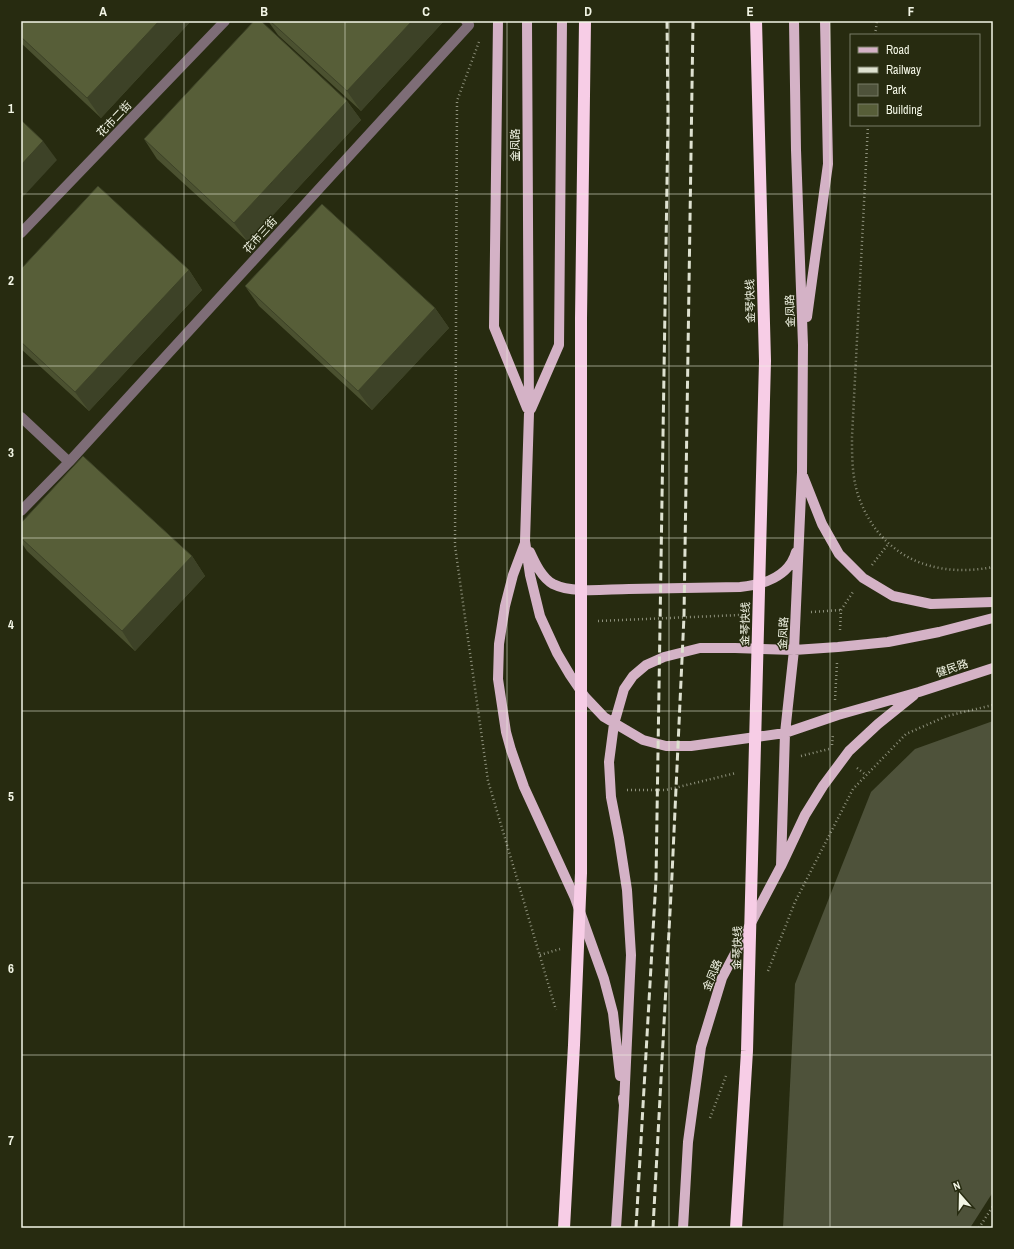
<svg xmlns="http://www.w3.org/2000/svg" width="1014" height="1249" font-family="'Archivo Narrow','Noto Sans SC',sans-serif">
<rect width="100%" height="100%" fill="#272b10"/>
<!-- green -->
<path fill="#4e523a" d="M993,721V1192L970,1228H783L795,984L871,792L915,749Z"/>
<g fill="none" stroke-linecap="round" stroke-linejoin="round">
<!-- path -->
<path stroke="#8e917c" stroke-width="2.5" stroke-dasharray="1 3" stroke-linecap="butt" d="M875,35L877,21
M479,42L457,101L455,546L488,781L556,1010
M868,125L852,437C852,456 852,476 858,495C879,556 932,579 993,567
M872,565L889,543
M811,612L841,610
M598,621L740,615
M840,630L841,610L853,592
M835,700L837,663
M832,745L833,734
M801,756L829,749
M857,768L866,775
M627,790H666L736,773
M540,955L560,949
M768,971L795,902L853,789L906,734L947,716L993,705
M710,1118L726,1076
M979,1228L993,1206"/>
<!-- lane -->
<path stroke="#7e6d77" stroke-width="10" d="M21,233L225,21
M21,417L69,462
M21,511L69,462L469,25L466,21"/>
<!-- primary -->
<path stroke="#d4b2c6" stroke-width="10" d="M498,21L494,327L527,408
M527,21L529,413L525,541L530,575L540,616L557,653L570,675L585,697L604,717L643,740L666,746H691L785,733L838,715L919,692L993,668
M807,317L828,164L825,21
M531,409L559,345L562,21
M803,476L822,524L839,554L863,578L893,596L931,604L993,602
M525,543L513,575L505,606L499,644L498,679L506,732L511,750L524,787L575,898L604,979L613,1013L620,1076
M530,552C535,563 542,578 553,584C573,594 607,589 629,589C666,588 703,588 740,587C762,585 789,577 796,552
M781,866L785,733L794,650L802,472L803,345L796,150L794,21
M624,1105L631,955L627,890L619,838L611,797L609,762L614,724L624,689L633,676L646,665L664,657L700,648H735L794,650L838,647L888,642L939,632L993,618
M616,1228L624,1105L623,1098
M683,1228L688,1142L701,1047L722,978L781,866L805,815L823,786L849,751L878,724L914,695"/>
<!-- highway -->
<path stroke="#f7cde6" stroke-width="12" d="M564,1228L574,1045L581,873V318L585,21
M736,1228L747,1051L765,361L756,21"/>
<!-- rail -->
<path stroke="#dee1d0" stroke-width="3" stroke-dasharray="8 4" stroke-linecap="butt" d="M636,1228L656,879L668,119L667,21
M653,1228L672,875L684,616L693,21"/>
</g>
<!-- wall -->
<path fill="#4b5130" d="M21,21H191L101,118L21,43Z
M268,21H444L361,111L278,35Z
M347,101L361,120L248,242L157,159L144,139Z
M21,269L189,270L202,290L89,411L21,349Z
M245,286L435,308L449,328L372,410L259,306Z
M21,523L192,556L205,576L135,651L27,551L21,542Z"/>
<!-- shaded-wall -->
<path fill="#3d4227" d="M159,21H191L101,118L87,98Z
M412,21H444L361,111L347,91Z
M347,101L361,120L248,242L234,223Z
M43,141L57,160L21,199V165Z
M189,270L202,290L89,411L75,392Z
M435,308L449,328L372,410L358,391Z
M192,556L205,576L135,651L122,631Z"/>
<!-- building -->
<path fill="#575e38" stroke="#3d4227" d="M21,21H159L87,98L21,37Z
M254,21H261L347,101L234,223L144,139Z
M270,21H412L347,91Z
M21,120L43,141L21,165Z
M98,186L189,270L75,392L21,342V269Z
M322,204L435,308L358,391L245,286Z
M83,456L192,556L122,631L21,538V523Z"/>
<!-- grid -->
<path fill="none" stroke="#f3f6e6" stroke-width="1" stroke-opacity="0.55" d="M184,21V1228M345,21V1228M507,21V1228M669,21V1228M830,21V1228M21,194H993M21,366H993M21,538H993M21,711H993M21,883H993M21,1055H993"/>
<g text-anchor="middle" stroke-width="3" stroke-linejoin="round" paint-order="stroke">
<!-- street labels -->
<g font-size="11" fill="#f3f6e6" stroke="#272b10">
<text transform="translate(114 119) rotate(-46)" y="4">花市二街</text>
<text transform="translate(515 145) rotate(-90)" y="4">金凤路</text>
<text transform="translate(260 235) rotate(-48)" y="4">花市三街</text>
<text transform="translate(750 301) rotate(-91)" y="4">金琴快线</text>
<text transform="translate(790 311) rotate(-92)" y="4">金凤路</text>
<text transform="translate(745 624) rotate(-89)" y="4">金琴快线</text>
<text transform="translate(783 633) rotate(-87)" y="4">金凤路</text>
<text transform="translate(952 668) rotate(-18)" y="4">健民路</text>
<text transform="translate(737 948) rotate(-89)" y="4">金琴快线</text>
<text transform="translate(712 975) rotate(-68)" y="4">金凤路</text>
</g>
</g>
<!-- border -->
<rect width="1014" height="1249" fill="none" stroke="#272b10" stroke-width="44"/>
<!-- legend -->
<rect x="850" y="34" width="130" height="92" fill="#272b10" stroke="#797c66"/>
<rect x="858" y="47" width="20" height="6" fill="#d4b2c6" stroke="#797c66"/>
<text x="886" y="54" font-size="12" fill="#f3f6e6">Road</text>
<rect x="858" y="67" width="20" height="6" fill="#dee1d0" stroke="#797c66"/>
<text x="886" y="74" font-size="12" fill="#f3f6e6">Railway</text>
<rect x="858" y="84" width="20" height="12" fill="#4e523a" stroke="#797c66"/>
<text x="886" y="94" font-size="12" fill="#f3f6e6">Park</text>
<rect x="858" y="104" width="20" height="12" fill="#575e38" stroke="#797c66"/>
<text x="886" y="114" font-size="12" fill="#f3f6e6">Building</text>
<!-- north arrow -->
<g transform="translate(960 1195) rotate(340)" stroke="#272b10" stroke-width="3" paint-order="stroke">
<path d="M0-3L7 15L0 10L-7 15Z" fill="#f3f6e6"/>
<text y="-6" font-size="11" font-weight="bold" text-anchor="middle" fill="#f3f6e6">N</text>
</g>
<rect x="22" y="22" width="970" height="1205" fill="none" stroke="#f3f6e6" stroke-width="1.5"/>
<g font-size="13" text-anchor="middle" font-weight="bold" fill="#f3f6e6">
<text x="103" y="16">A</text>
<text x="264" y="16">B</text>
<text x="426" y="16">C</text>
<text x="588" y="16">D</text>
<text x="750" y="16">E</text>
<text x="911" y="16">F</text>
<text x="11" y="113">1</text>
<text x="11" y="285">2</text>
<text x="11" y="457">3</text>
<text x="11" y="629">4</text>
<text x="11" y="801">5</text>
<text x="11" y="973">6</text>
<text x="11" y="1145">7</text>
</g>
</svg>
